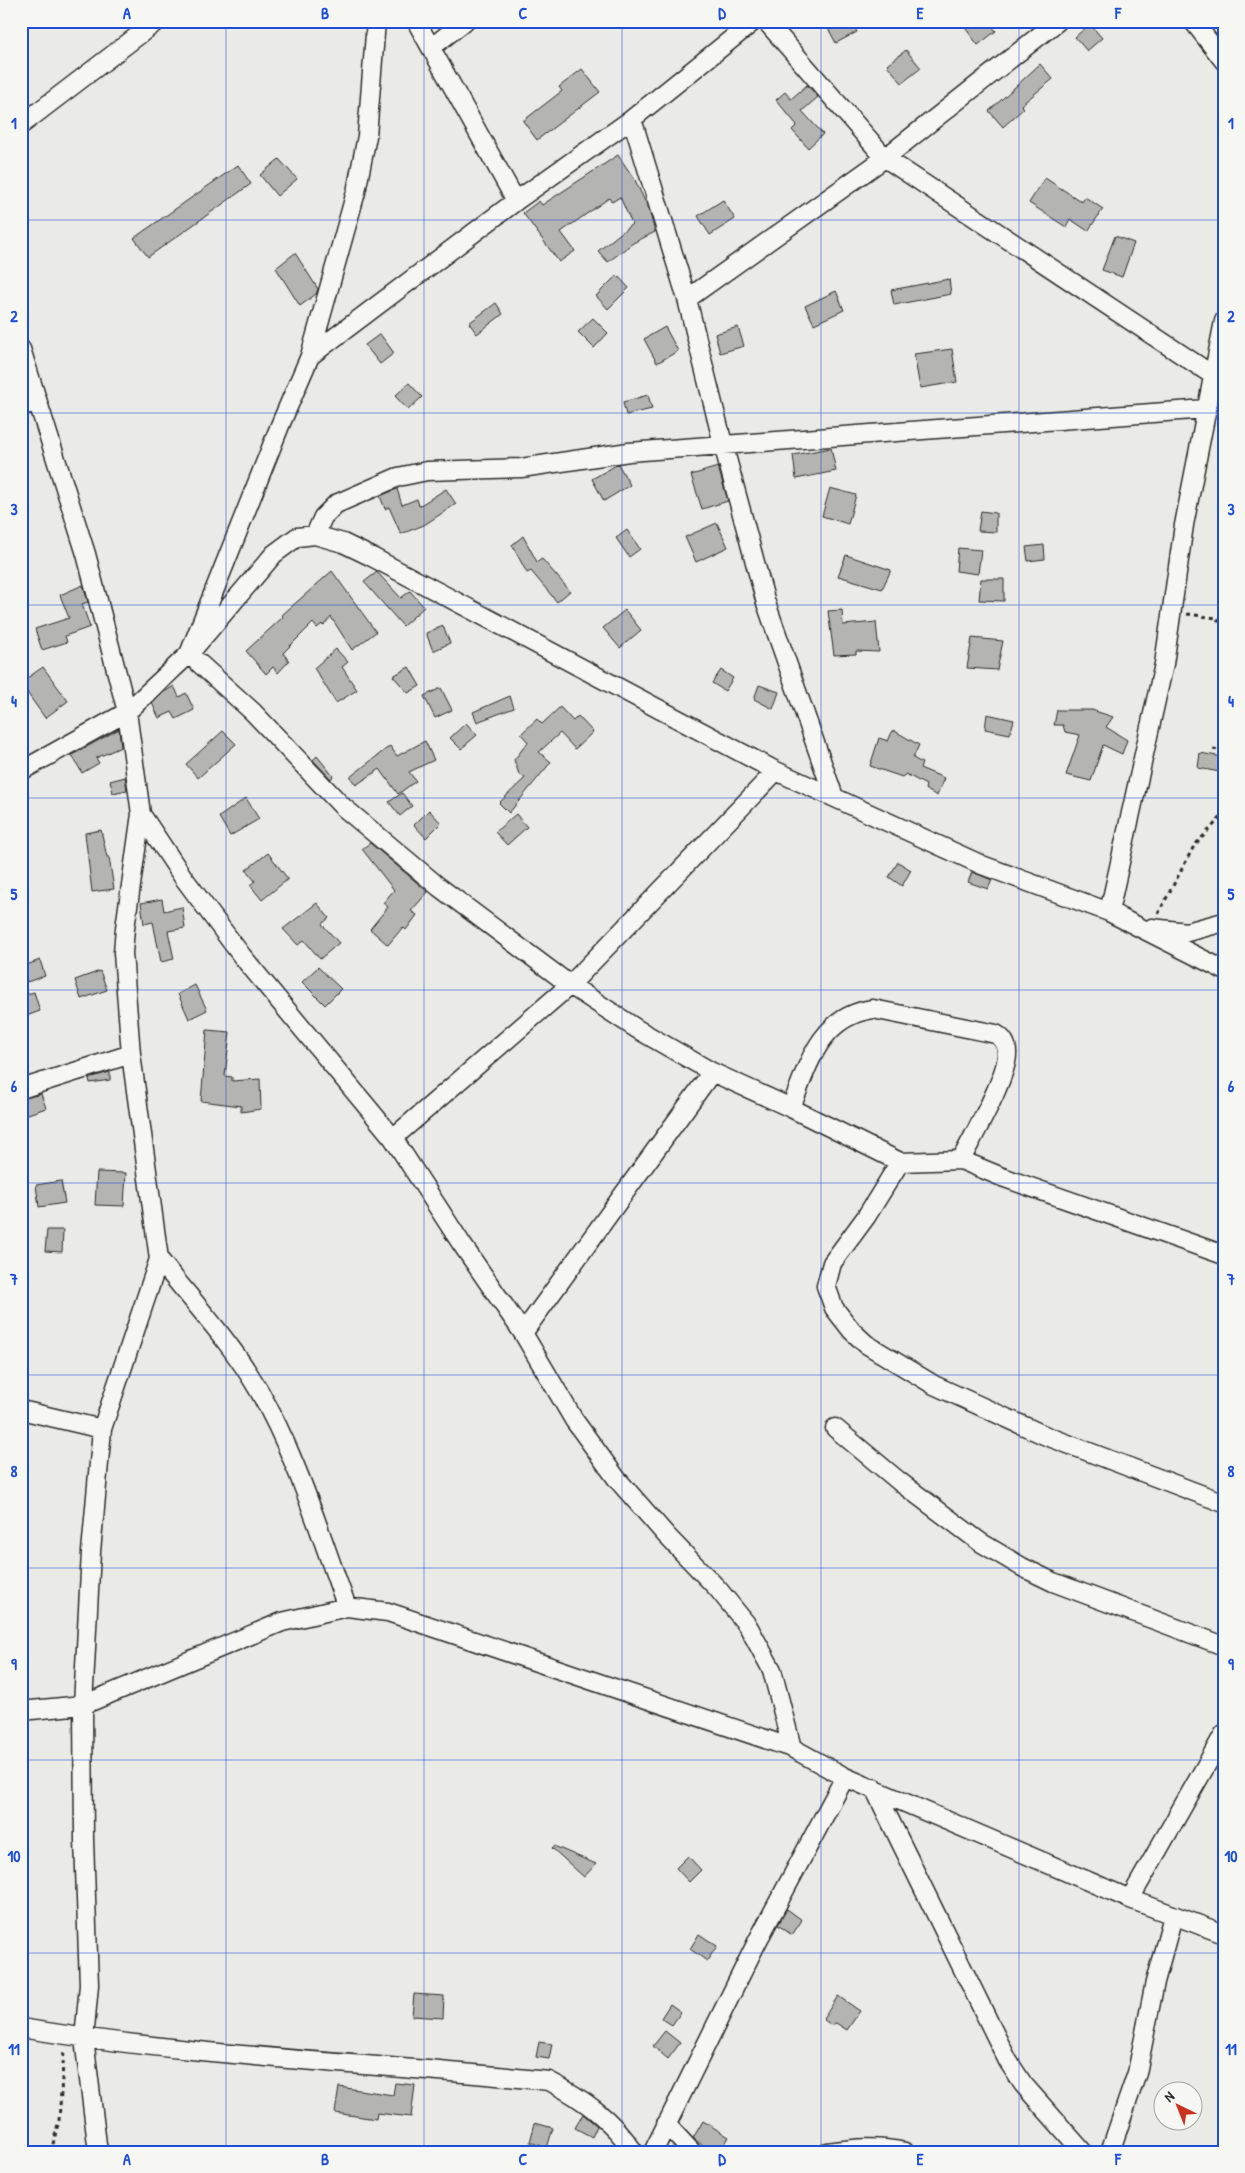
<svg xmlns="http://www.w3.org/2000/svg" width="1245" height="2173" font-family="'Patrick Hand',sans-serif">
<rect width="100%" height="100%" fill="#eaeae6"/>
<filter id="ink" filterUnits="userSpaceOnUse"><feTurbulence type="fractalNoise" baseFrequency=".02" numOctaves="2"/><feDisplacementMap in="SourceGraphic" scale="10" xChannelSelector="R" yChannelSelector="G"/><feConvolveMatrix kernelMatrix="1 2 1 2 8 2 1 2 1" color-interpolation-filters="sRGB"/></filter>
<g filter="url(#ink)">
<!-- building -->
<path fill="#b4b4b1" stroke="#2b2b2b" d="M824,21H851L857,32L836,43Z
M960,21H988L996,31L978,45Z
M1090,24L1102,38L1087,51L1075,37Z
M906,50L921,68L902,83L887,65Z
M1040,64L1053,79L1021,105L1024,108L1003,127L989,111Z
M582,69L600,92L537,140L523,121L562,91L559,87Z
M807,85L818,97L802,111L823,134L808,148L792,130L797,125L776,100L785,92L791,99Z
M618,155L635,180L649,210L655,232L633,243L608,262L598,251L632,224L620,197L612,202L609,198L561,232L575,251L559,262L523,213L539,201L542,205Z
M279,159L297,179L277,196L260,175Z
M238,165L251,184L148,257L134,238Z
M1045,178L1082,202L1085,197L1103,209L1088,231L1070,219L1066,227L1029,203Z
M723,200L735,219L710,235L698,216Z
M1115,236L1134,243L1122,277L1102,270Z
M295,253L318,289L316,294L300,306L276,268Z
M617,275L629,288L608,309L596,296Z
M949,279L951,294L894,305L891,290Z
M836,291L844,310L814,324L805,306Z
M496,303L503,314L477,334L469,323Z
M593,318L608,333L594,348L578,332Z
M665,327L678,351L657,363L644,339Z
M738,327L744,346L720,353L715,334Z
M380,334L394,353L380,364L365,345Z
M952,349L957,382L920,388L914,354Z
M409,383L422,397L408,410L395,396Z
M648,395L652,409L626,415L623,402Z
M831,448L836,471L796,479L793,455Z
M618,464L630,485L604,501L592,479Z
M718,467L728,501L702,509L691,475Z
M830,488L856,495L848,524L822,516Z
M397,489L402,505L417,499L419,506L446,489L456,504L424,525L401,534L389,507L385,509L380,496Z
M981,511L996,513V532L978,531Z
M717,523L728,547L696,562L685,537Z
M627,530L640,549L629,557L616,538Z
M523,536L537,562L542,559L570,591L557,602L531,571L527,573L512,545Z
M1044,545L1045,559L1028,561L1026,547Z
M958,548L981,550L978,574L956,571Z
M846,555L891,570L882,589L838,576Z
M332,571L376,632L352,650L331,617L323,626L322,624L317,628L313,623L283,653L289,661L278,673L273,667L266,674L246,651L283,617L282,615Z
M377,572L401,598L410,591L424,607L403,626L364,582Z
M981,579H1004V601L979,600Z
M83,585L88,602L82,604L90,627L65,636L67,642L42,650L35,629L69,618L60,595Z
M625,610L641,630L620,648L603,628Z
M842,610L843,625L876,622L879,652L856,651V654L834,655L828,611Z
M443,626L450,643L433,651L426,633Z
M972,638L1003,641L997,670L967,668Z
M336,649L348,662L342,667L357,690L336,703L314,668Z
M43,667L68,701L45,718L28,694L23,681Z
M409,667L420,686L408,693L393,676Z
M721,670L733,678L725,691L712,683Z
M759,685L779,692L773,709L754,699Z
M174,686L179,697L186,693L194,710L176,719L172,712L159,718L152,703L164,692Z
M441,688L452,710L435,718L424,696Z
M510,696L514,708L477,722L473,712Z
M560,707L573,721L578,716L593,732L575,749L560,733L539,752L551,762L509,813L499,803L525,778L519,774L514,760L528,742L521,734L537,719L542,724Z
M1057,710H1092L1113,717L1106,727L1127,740L1122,754L1103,745L1091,781L1066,775L1080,735L1065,732L1063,725H1054Z
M987,714L1014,720L1010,734L985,729Z
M466,723L477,735L461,749L450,738Z
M119,729L121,747L96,758L99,763L82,773L72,755Z
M893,730L919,745L913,758L922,763L920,768L944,778L937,796L925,789L926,785L906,774L902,777L870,766L879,738L888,741Z
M223,731L236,744L198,778L186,764Z
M425,741L434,760L409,772L416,781L398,794L380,769L356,785L350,777L390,746L397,756Z
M1200,753L1223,757L1220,772L1198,768Z
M317,756L333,776L331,779L313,760Z
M125,777L127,790L113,793L110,781Z
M402,793L412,806L400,816L389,802Z
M246,798L259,819L230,836L219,817Z
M429,810L441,823L426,838L414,825Z
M516,814L527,827L507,845L495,832Z
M101,830L107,857H109L114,889L92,892L85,833Z
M370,843L428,892L411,911L417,915L406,930L403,927L388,945L370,929L388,907L383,903L394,890L362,849Z
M268,853L288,879L262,900L250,885L255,881L246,870Z
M898,862L911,870L902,886L889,877Z
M972,872L992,880L988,889L968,882Z
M162,899L164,911L182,907L185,928L168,931L174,959L161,962L153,922L144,924L141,903Z
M317,903L329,918L322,924L339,943L320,959L304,940L298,945L283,929Z
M40,960L45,976L27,982L21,967Z
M318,967L341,989L325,1005L302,982Z
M100,971L107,990L81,999L75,980Z
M195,985L207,1010L189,1019L178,994Z
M34,992L40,1011L21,1018V996Z
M207,1030L230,1032L225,1076L232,1077V1081L260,1079L261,1109L241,1112V1106L201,1101Z
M110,1072V1080L90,1083L89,1078Z
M41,1094L46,1108L25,1115L21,1099Z
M97,1172L126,1173L124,1206L95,1205Z
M61,1181L65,1203L39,1207L36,1185Z
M47,1230H63L62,1252L45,1251Z
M554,1846L596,1864L584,1877L552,1848Z
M688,1856L701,1870L689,1882L676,1868Z
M787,1909L802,1920L792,1935L778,1925Z
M699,1934L717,1946L707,1961L690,1949Z
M414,1994L444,1996L443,2018L412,2016Z
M838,1996L860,2011L847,2030L836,2023L831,2025L823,2019Z
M670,2004L681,2012L672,2025L661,2018Z
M665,2031L680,2043L668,2059L653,2046Z
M539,2042L552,2044L549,2059L536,2057Z
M395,2083L415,2085L411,2117L377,2113L376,2119L335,2113L339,2087L393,2095Z
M583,2114L597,2126L592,2137L575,2128Z
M703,2121L729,2137L720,2152H711L693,2138Z
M535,2123L553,2128L547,2148L530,2142Z"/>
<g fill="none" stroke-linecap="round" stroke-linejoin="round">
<defs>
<path id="street" d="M376,21L367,136L356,192L310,356L281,423L189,654L253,712L342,806L439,887L570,985L637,1029L712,1072L791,1108L900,1162L961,1160L1002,1177L1224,1255
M416,21L516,201
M766,21L885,158L1214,376L1223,378
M1193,21L1224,61
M432,47L465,21
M632,119L687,299L723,444L766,603L834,797
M21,125L157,21
M687,299L885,158L1058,21
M21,349L86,554L127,712L141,814L183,877L242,956L393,1138L461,1243L523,1333L574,1420L617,1479L666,1535L718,1589L748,1626L772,1670L792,1748
M310,356L516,201L632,119L754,21
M21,407L37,400
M315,535L323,517L336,504L398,477L427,471L521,468L629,452L1206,409
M21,771L127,712L189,654L274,554L297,537L315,535L343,543L372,557L776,771L982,865L1109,912L1224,970
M1118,916L1109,912L1164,664L1184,525L1224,321
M1152,928L1187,932L1224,922
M21,1089L131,1054
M791,1108C808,1065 820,1016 873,1009L996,1034C1003,1038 1007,1044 1007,1053C1008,1076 973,1136 961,1160
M393,1138L570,985L776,771
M900,1162L866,1217L832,1263L826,1286L834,1308L852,1331L866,1344L934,1385L1044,1435L1224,1503
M159,1259C192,1301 231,1342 258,1389C297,1456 320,1535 347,1607
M523,1333L712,1072
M21,1410L102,1429
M835,1428L900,1482L980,1542L1022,1567L1053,1582L1224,1646
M21,1711L83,1705L282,1622L347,1607L388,1612L792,1748L845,1777L1130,1899L1224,1934
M874,1788L1008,2061L1023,2084L1083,2152
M1130,1899L1224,1734
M21,2028C196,2057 373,2063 549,2081C584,2099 612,2120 634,2152
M666,2124L692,2152
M98,2152L84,2039L89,1985L84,1840L83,1705L91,1552L102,1429L159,1259L131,1054L123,953L125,928L141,814
M653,2152L757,1942L845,1777
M828,2152C854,2148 878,2146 905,2152
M1110,2152L1137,2073L1155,1982L1173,1916"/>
</defs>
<!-- street casing -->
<use href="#street" stroke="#2b2b2b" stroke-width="21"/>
<!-- path -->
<path stroke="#2b2b2b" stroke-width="3" stroke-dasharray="4 4" stroke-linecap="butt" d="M1187,614L1224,619
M1217,619L1224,628
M1213,749L1224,751
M1158,914L1194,846L1224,814
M51,2152L59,2120L64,2051"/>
<!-- street -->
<use href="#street" stroke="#f6f6f2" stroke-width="18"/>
</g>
</g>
<!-- grid -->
<path fill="none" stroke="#1d4ed8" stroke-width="1" stroke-opacity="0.55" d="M226,21V2152M424,21V2152M622,21V2152M821,21V2152M1019,21V2152M21,220H1224M21,413H1224M21,605H1224M21,798H1224M21,990H1224M21,1183H1224M21,1375H1224M21,1568H1224M21,1760H1224M21,1953H1224"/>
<!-- margin -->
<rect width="1245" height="2173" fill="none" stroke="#f6f6f2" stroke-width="55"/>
<!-- north arrow -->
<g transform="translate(1178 2106) rotate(317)"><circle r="24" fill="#f6f6f2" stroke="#a5a5a2"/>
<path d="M0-4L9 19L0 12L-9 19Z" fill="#c8321e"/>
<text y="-8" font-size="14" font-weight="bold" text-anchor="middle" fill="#2b2b2b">N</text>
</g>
<rect x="28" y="28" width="1190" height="2118" fill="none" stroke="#1d4ed8" stroke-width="2"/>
<g font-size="16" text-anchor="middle" font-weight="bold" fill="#1d4ed8">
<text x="127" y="19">A</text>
<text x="325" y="19">B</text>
<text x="523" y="19">C</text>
<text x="722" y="19">D</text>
<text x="920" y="19">E</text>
<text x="1118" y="19">F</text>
<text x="14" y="129">1</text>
<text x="1231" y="129">1</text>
<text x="14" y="322">2</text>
<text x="1231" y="322">2</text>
<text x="14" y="515">3</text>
<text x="1231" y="515">3</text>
<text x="14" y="707">4</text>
<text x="1231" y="707">4</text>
<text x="14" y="900">5</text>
<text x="1231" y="900">5</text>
<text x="14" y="1092">6</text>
<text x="1231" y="1092">6</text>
<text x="14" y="1285">7</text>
<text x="1231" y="1285">7</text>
<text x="14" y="1477">8</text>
<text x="1231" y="1477">8</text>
<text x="14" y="1670">9</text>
<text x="1231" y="1670">9</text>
<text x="14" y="1862">10</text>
<text x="1231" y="1862">10</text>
<text x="14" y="2055">11</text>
<text x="1231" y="2055">11</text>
<text x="127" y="2165">A</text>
<text x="325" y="2165">B</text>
<text x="523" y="2165">C</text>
<text x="722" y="2165">D</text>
<text x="920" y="2165">E</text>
<text x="1118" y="2165">F</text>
</g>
</svg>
